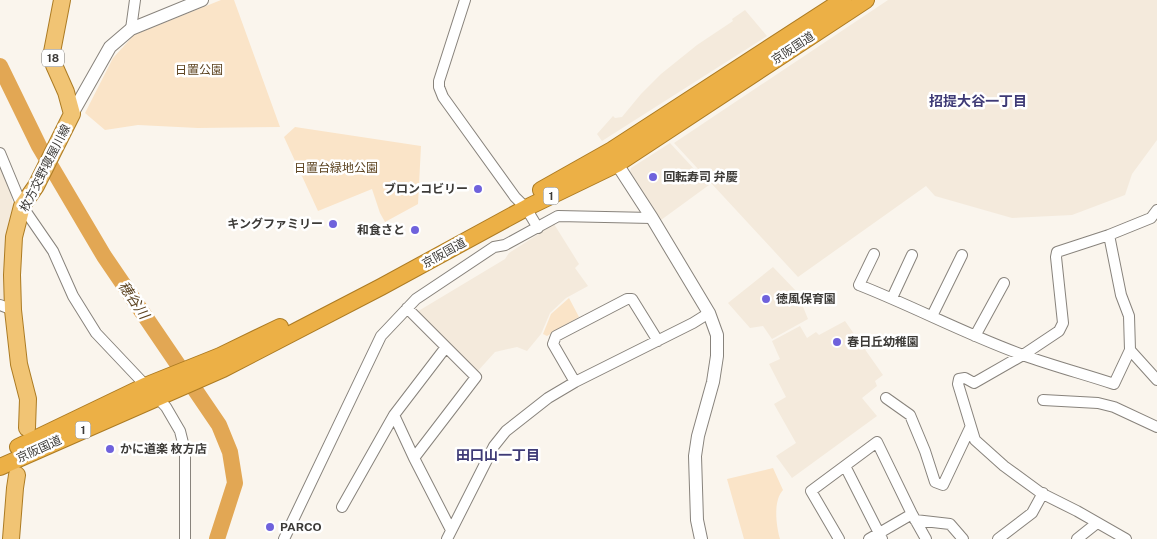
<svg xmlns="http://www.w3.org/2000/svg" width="1157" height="539" font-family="'Public Sans','Noto Sans JP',sans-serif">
<rect width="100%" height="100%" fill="#faf5ed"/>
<!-- built -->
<path fill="#f4eadc" d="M888,0H1157V140L1132,174L1125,195L1072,215L1012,218L935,196L926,186L798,277L674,143Z
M745,10L767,36L602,141L597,134L613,116L615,118L622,117L641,94L661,74L697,45L733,21L732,19Z
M670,143L709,185L661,220L630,172L631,168Z
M0,168L11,191L14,214L9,297L4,302L0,300Z
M554,224L579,264L575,268L588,286L566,298L550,313L541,334L527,351L517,347L495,352L476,373L415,313L505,259L509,253Z
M773,267L797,292L808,319L772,339L763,326L750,328L728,303Z
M845,321L883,375L875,381L877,386L862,398L877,416L792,478L776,456L796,443L774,404L786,397L769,364L780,359L772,341L800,326L807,338L816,332L819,335Z"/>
<!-- green -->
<path fill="#fae4c8" d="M221,0H234L280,127L198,128L138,125L105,130L85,113L113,58L134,35Z
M295,127L421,146L418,204L385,222L380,213L372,189L318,211L284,137Z
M569,298L579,317L547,336L543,334L551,314Z
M773,468L783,490C773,501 776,525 780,539H744L727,479Z"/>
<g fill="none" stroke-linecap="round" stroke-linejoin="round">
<!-- river -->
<path stroke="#e2a754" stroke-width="16" d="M0,66L39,146L104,256L219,425L230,452L235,483L217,539"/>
<defs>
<path id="minor" d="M465,0L439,81V87L443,97L515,197L526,208L538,228
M131,29L135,0
M0,153L22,206L53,251L73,296L96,333L166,407L180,431L185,451V539
M1109,235L1057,252L1056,257L1063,323L1059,331L1023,355L974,383L965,378L959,379L958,384L975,440L1004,466L1041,493L1077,511L1126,539
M874,254L859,285C915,307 967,335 1023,355C1053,366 1084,374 1114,384L1130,350L1129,316L1121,295L1109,235L1151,218L1157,210
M892,298L912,255
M0,305L13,310
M407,308L476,377L414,458
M932,316L962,255
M975,336L1004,283
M1130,350L1157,380
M575,382L553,344L556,336L627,299H632L658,341
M886,398L910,415L925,451L935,482L943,485L970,428
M1043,400L1098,403L1114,407L1157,427
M394,415L414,458L451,530
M845,466L882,539
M342,507L394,415L446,347
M915,520L950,524L963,539
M284,539L381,336L416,299L494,247L505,245L558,216L652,218
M447,539L494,446L506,431L548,398L575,382L693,323L709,313
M839,539L811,491L877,442L912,514L926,539
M869,539L912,514
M998,539L1032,513L1043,493
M1077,539L1097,523"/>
<path id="tertiary" d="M72,114L110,47L131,29L202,0
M617,164L652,218L709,313L717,335V356L713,382L698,436L695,456L697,520L701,539"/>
<path id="primary" d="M27,428L28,399L19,364L13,310L12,275L14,237L22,206L36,186L72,114L66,92L54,65L52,52L62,0
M11,539L15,488L17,475"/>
<path id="trunk" d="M541,190L612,150L843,0
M18,447L145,386L220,356L280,327
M0,467L223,369L381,287L526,208L617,164L866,0"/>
</defs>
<!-- minor casing -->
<use href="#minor" stroke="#88837c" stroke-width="12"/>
<!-- tertiary casing -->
<use href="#tertiary" stroke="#88837c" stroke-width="14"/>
<!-- primary casing -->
<use href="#primary" stroke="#ac7b23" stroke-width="18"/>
<!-- trunk casing -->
<use href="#trunk" stroke="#ac7b23" stroke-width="18"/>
<!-- minor -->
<use href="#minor" stroke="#fff" stroke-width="10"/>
<!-- tertiary -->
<use href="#tertiary" stroke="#fff" stroke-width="12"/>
<!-- primary -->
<use href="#primary" stroke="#f1c474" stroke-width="16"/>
<!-- trunk -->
<use href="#trunk" stroke="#ecb046" stroke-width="16"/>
</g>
<!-- markers -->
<g fill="#6f62dc" stroke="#fff" stroke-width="2">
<circle cx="653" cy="177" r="5"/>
<circle cx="478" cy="189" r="5"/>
<circle cx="333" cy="224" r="5"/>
<circle cx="415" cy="230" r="5"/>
<circle cx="766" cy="299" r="5"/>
<circle cx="837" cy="342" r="5"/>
<circle cx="110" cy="449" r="5"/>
<circle cx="270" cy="527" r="5"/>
</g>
<g text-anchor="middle" stroke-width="5" stroke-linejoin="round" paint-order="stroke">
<!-- shield labels -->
<g fill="#fff" stroke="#777674" stroke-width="1">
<rect x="42" y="49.5" width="22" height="17" rx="4"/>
<rect x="543.5" y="187.5" width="15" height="17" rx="4"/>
<rect x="75.5" y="421.5" width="15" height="17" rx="4"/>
</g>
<g font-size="11" font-weight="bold" fill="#3d3b38">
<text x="53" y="62">18</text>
<text x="551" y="200">1</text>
<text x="83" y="434">1</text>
</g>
<!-- street labels -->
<g font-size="12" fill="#3d3b38" stroke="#fff">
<text transform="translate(793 48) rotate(-33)" y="4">京阪国道</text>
<text transform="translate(45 168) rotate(-63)" y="4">枚方交野寝屋川線</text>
<text transform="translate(444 253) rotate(-29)" y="4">京阪国道</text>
<text transform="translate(39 449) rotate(-24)" y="4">京阪国道</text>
</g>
<!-- park labels -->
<g font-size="12" fill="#5c4320" stroke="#fff">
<text x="199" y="74">日置公園</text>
<text x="336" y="172">日置台緑地公園</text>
</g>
<!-- poi labels -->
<g font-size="12" font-weight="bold" fill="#3d3b38" stroke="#fff" text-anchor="start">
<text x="663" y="181">回転寿司 弁慶</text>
<text x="468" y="193" text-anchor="end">ブロンコビリー</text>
<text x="323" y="228" text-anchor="end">キングファミリー</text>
<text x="405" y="234" text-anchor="end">和食さと</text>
<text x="776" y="303">徳風保育園</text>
<text x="847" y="346">春日丘幼稚園</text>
<text x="120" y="453">かに道楽 枚方店</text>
<text x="280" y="531">PARCO</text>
</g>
<!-- neighbourhood labels -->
<g font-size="14" font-weight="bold" fill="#3e3a76" stroke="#fff">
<text x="978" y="106">招提大谷一丁目</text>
<text x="498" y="460">田口山一丁目</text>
</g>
<!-- water labels -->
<g font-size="14" font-style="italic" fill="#5b421f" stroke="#fff">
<text transform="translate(134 300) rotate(56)" y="5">穂谷川</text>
</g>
</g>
</svg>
